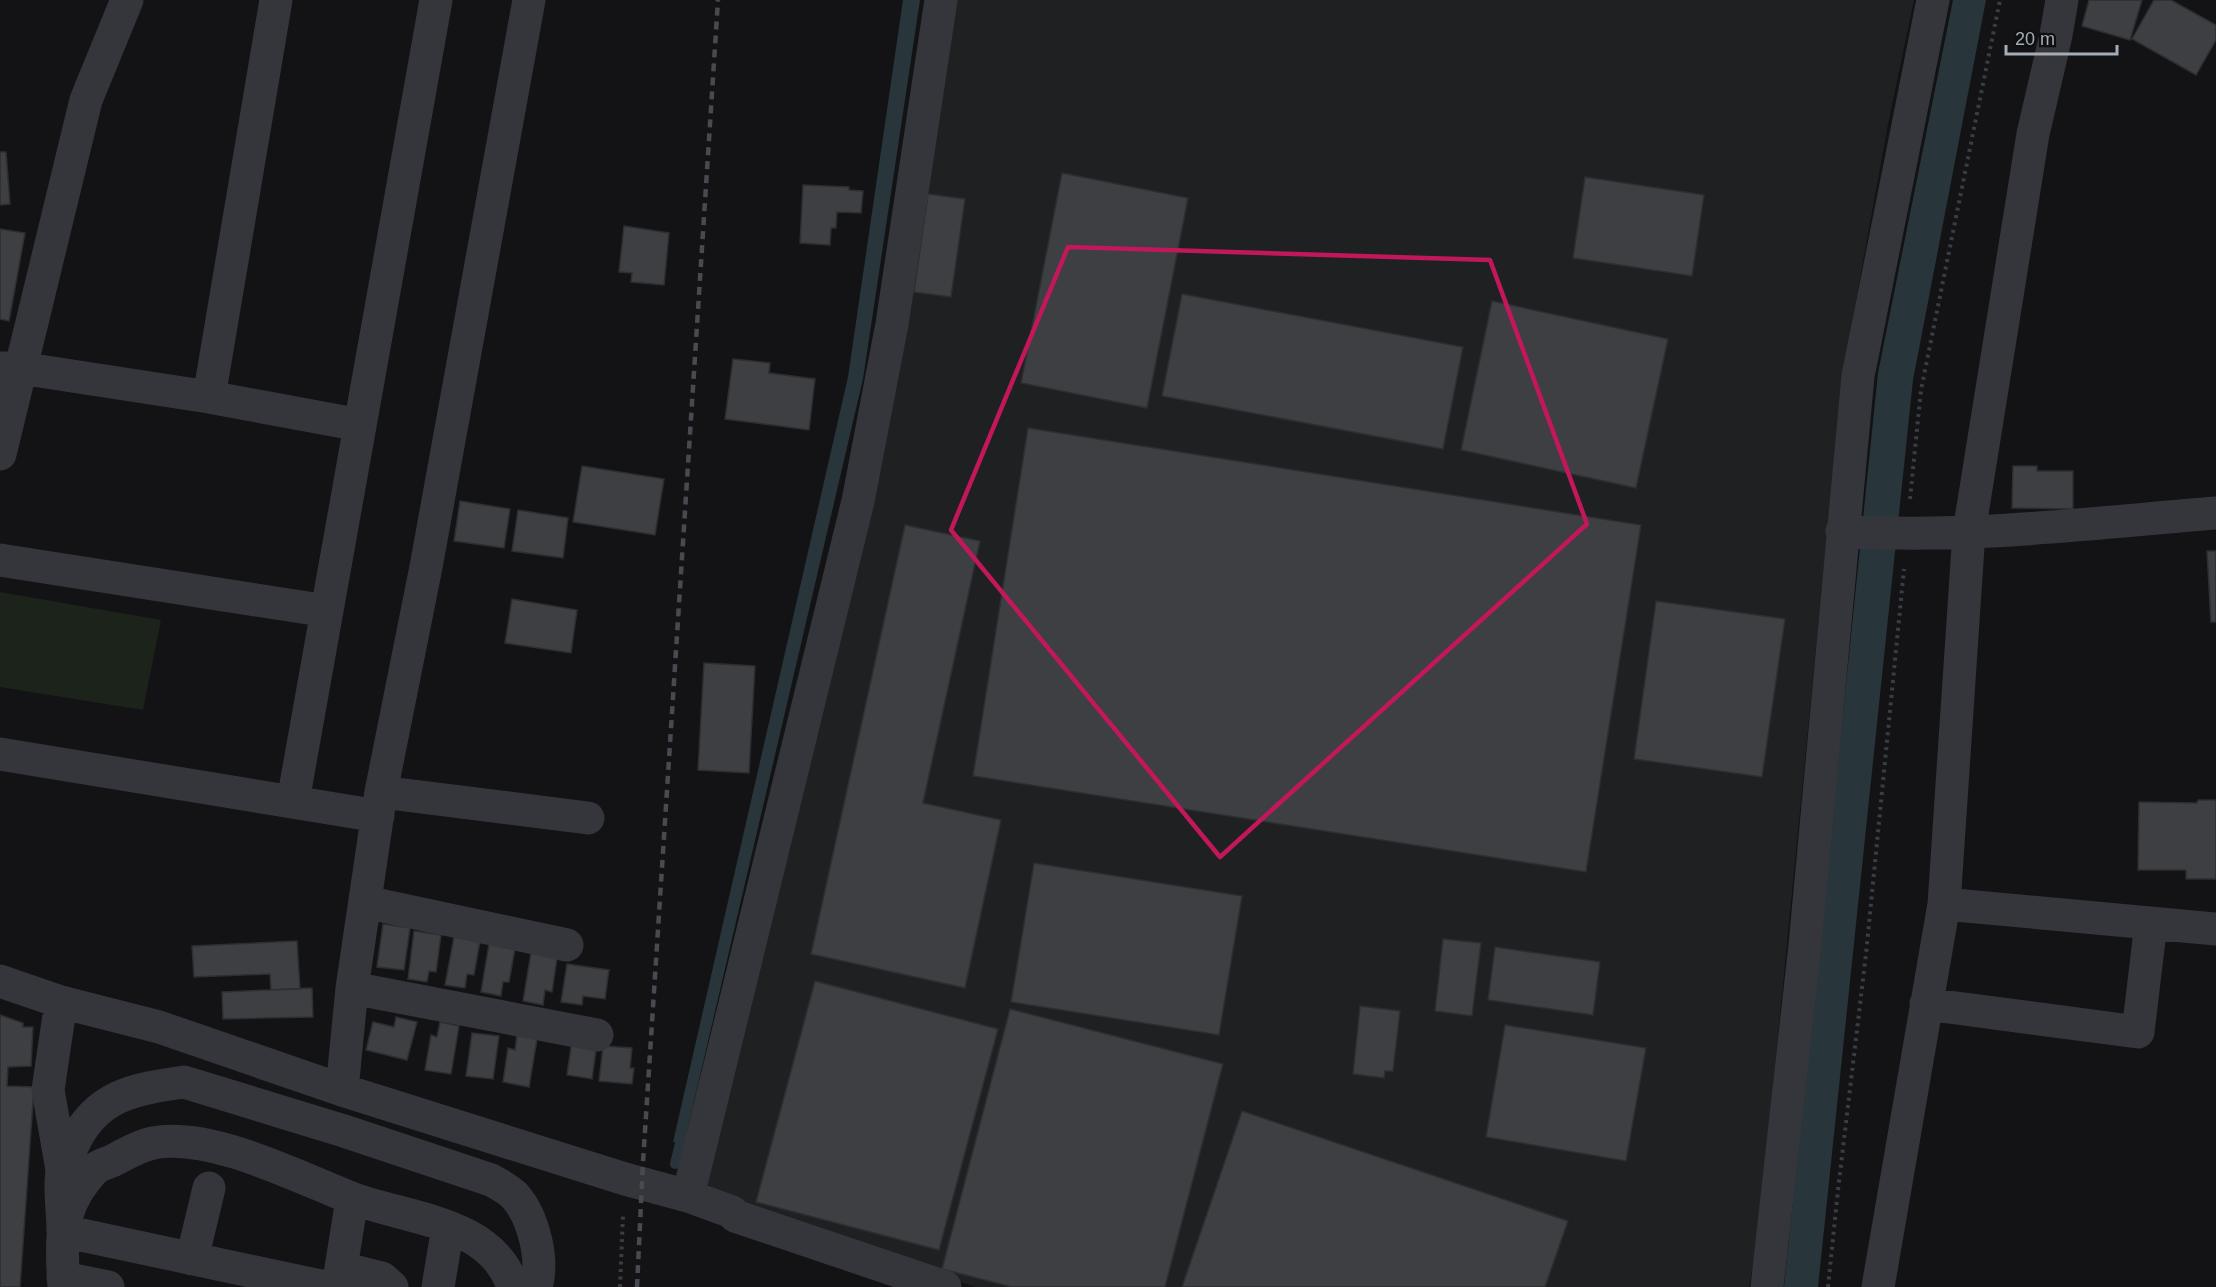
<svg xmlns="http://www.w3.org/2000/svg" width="2216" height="1287" font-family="Helvetica,sans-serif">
<rect width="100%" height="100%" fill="#131315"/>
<!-- built -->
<path fill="#1f2022" d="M956,0H1914L1888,124L1843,372L1758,1239L1749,1287H975L705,1196Z"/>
<!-- green -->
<path fill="#1b231b" d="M0,592L161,620L143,710L0,687Z"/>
<!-- water -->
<path fill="#28353a" d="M903,0H920L863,379L684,1144L673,1142L848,377Z
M1953,0H1986L1913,380L1818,1287H1784L1878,373Z"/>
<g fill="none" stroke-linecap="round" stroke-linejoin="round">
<!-- stream -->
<path stroke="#28353a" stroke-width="10" d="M675,1164L683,1131"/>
</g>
<!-- building -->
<path fill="#3d3f43" stroke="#2d2e31" stroke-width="1.5" d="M2089,0H2142L2130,40L2082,26Z
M2154,0H2171L2216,25V40L2196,75L2132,39Z
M0,152H6L10,204L0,205Z
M1062,173L1188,198L1147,408L1021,383Z
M1585,177L1704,195L1692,276L1573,258Z
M803,185L849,187V190L863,191L861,213L837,212L836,228H831L830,245L800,243Z
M928,194L965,199L951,297L914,292Z
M624,226L669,233L664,285L631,282L632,273L619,272Z
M0,229L25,233L9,321L0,319Z
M1182,294L1463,347L1443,449L1162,396Z
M1492,301L1668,339L1636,488L1461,450Z
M733,359L770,363L769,373L815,379L809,430L725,419Z
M1028,428L1641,525L1586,872L973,776Z
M582,466L664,479L655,535L573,522Z
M2013,466H2037V471H2073V509L2012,508Z
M460,501L510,509L504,548L454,541Z
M518,510L568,518L563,558L512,551Z
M905,525L980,541L923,803L1001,820L965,988L811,954Z
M2207,551H2216V622H2211Z
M512,599L577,610L571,653L505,643Z
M1656,601L1785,619L1762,777L1634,759Z
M704,663L755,666L749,773L698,770Z
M2198,800H2216V879H2186V870H2138L2139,802L2197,803Z
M1034,863L1242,896L1219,1035L1011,1002Z
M383,924L410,928L404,970L377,967Z
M414,931L441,935L436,972L429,971L427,982L408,979Z
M454,937L480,941L474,975L467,974L465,988L445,985Z
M1443,939L1481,943L1472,1016L1435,1011Z
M297,941L300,989L271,990L270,974L194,977L192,946Z
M489,944L515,948L509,982H503L501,996L481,992Z
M1495,947L1600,962L1593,1015L1488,1000Z
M531,953L557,958L552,992L545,990L543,1005L523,1001Z
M567,964L609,970L605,999L583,996L582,1005L561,1002Z
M815,981L998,1029L939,1250L756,1202Z
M312,988L313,1017L223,1019L222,992Z
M1360,1006L1400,1011L1393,1071H1385L1384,1078L1353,1074Z
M1010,1009L1223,1064L1165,1287H1012L942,1269Z
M0,1015L23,1023V1027H33L31,1066L8,1067L7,1086L34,1087L20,1287H0Z
M396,1017L417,1022L407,1060L366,1050L373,1022L394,1027Z
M440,1022L459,1026L451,1074L425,1070L431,1035L437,1037Z
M1505,1025L1646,1048L1626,1161L1486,1137Z
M472,1033L499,1036L493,1079L466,1076Z
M517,1035L537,1039L529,1087L503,1082L508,1048L515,1050Z
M572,1040L597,1043L592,1079L567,1075Z
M603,1046L632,1048L630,1068H634L632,1084L599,1081Z
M1242,1111L1568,1221L1545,1287H1182Z"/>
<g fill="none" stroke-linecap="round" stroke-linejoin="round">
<!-- path -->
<path stroke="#3a3d42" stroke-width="4" stroke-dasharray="3 4.5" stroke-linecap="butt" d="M1910,499L1921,390L2000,0
M620,1287L623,1216
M1828,1287L1838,1190L1866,954L1904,569"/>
<!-- minor -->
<path stroke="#34363b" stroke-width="33" d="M0,368H20L209,397L360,425
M209,397L276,0
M0,454L86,100L127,0
M1842,531C1967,539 2092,523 2216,513
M0,560L327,611
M0,754L378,816
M381,792L588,818
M293,801L436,0
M365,902L567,945
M1944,904L2216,929
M0,981L61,1002L159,1027L342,1090L625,1179L688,1196L732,1212L735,1216L945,1287
M352,988L597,1035
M61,1002L48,1090L62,1170
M1926,1004L2138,1032L2151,923
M342,1090L352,988L381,792L426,567L529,0
M688,1196L858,501L892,324L941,0
M192,1259L209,1188
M341,1268L382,1278L392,1287
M63,1278L108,1287
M64,1287C61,1246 59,1212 86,1179C89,1176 92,1171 95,1169C100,1165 107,1163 112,1161C125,1154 139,1146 153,1143C210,1132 296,1176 349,1197C404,1219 492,1220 513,1287
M325,1287L63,1231C63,1213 59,1188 62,1171C64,1162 70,1153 73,1145C96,1095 134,1089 184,1082L344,1131L491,1180C500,1185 508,1189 515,1196C534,1218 544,1260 536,1287
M338,1287L352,1199
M438,1287L448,1227
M1767,1287L1805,945L1858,376L1933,0
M1878,1287L1944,904L1969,532L2033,134L2056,35L2062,0"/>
<!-- rail -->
<path stroke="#474a50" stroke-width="4.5" stroke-dasharray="8 6" stroke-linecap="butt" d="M637,1287L643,1162L718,0"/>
</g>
<!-- marked area -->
<path fill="none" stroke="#c2185b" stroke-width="4.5" stroke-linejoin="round" d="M1068,247L1490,260L1587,524L1220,857L951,530Z"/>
<!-- scale -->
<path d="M2006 45v9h111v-9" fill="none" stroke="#a4acb7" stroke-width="3"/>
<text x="2015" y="45" font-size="18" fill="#a4acb7" stroke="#0e0f10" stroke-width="4.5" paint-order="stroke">20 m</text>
</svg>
